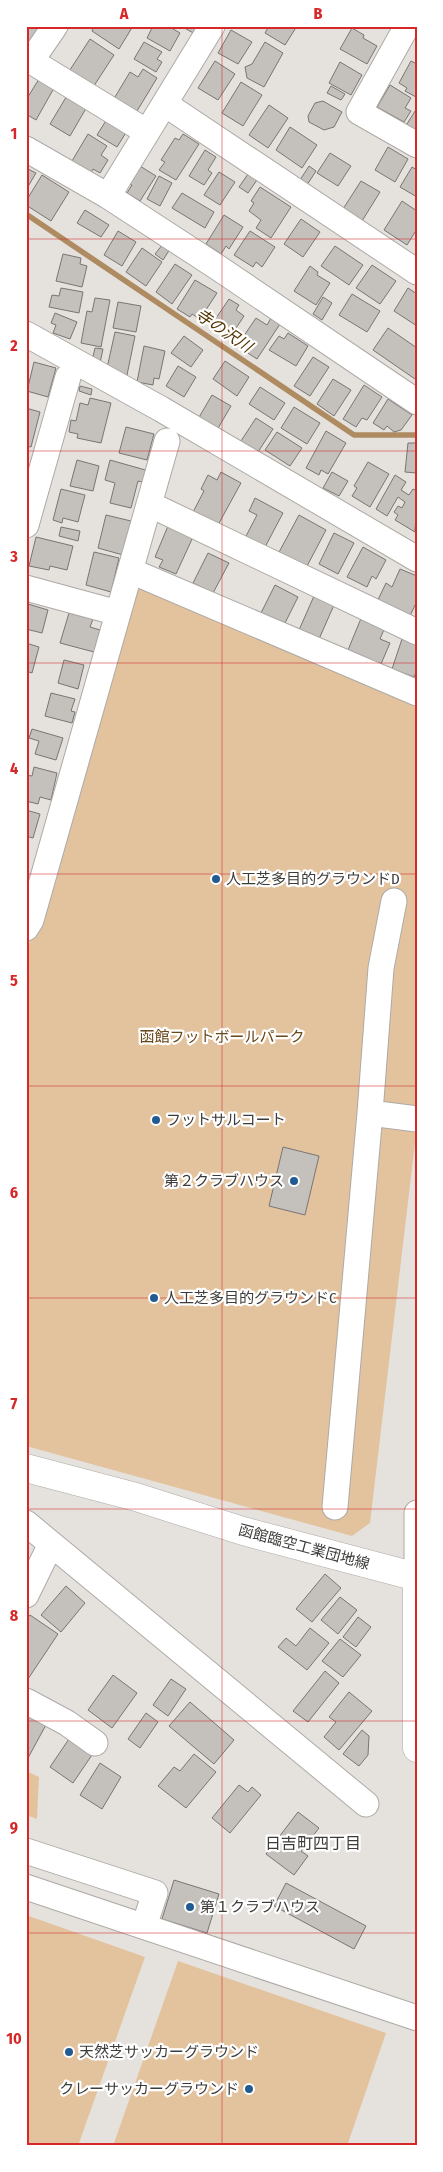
<svg xmlns="http://www.w3.org/2000/svg" width="443" height="2172" font-family="'Fira Sans Condensed','Noto Sans JP',sans-serif">
<rect width="100%" height="100%" fill="#e5e2de"/>
<!-- green -->
<path fill="#e3c39e" d="M139,580L417,700V1126L370,1523L352,1536L26,1446V949L39,924Z
M26,1771L39,1777L37,1819L26,1815Z
M26,1915L145,1957L78,2146H26Z
M178,1961L386,2033L347,2146H113Z"/>
<g fill="none" stroke-linecap="round" stroke-linejoin="round">
<!-- stream -->
<path stroke="#ae8b60" stroke-width="5.5" d="M26,214L354,435H417"/>
</g>
<!-- building -->
<path fill="#c4c1bd" stroke="#787572" d="M26,26H45L35,43L30,40L26,46Z
M94,26H133L119,49L92,31Z
M153,26H168L180,33L170,51L147,38Z
M181,26H199L195,34Z
M269,26H297L285,45L265,33Z
M352,28L364,35L363,38L377,46L367,64L340,49Z
M231,30L252,42L238,64L218,53Z
M90,39L114,55L90,92L66,76Z
M144,42L162,52L157,59L162,62L156,72L134,59Z
M265,42L283,53L264,87L247,78L245,67L252,64Z
M215,61L235,74L218,100L198,88Z
M411,61L417,64L416,97L405,91L407,88L399,83Z
M340,62L362,75L351,95L329,83Z
M143,69L157,78L134,116L112,102L130,72L138,77Z
M39,79L54,88L36,120L26,114V100Z
M241,82L262,95L243,126L222,113Z
M390,85L411,98L405,108L411,111L404,122L377,107Z
M331,86L345,94L341,100L327,93Z
M68,94L88,105L70,136L50,124Z
M323,101L342,112L334,127L324,130L309,122L308,116L315,103Z
M269,105L288,118L268,148L249,135Z
M417,108V134L405,127Z
M107,119L127,131L117,147L97,135Z
M290,127L317,145L302,168L276,150Z
M88,134L107,146L101,155L108,160L100,173L93,169L91,173L72,161Z
M183,134L199,144L176,180L159,170L165,162L161,160L175,138L179,140Z
M388,147L408,159L395,182L375,170Z
M205,150L216,157L208,170L212,173L204,185L189,176Z
M330,153L351,166L338,186L317,173Z
M140,166L156,176L140,201L127,193L132,185L129,184Z
M309,166L316,171L307,185L300,180Z
M412,167L417,170V197L400,187Z
M26,168L36,173L26,190Z
M219,172L235,182L220,205L204,195Z
M248,174L257,180L248,193L239,187Z
M42,175L69,192L51,221L26,205V201Z
M159,176L172,183L160,206L147,199Z
M361,181L380,192L362,221L343,209Z
M260,187L291,207L271,238L256,228L261,220L249,211L254,203L251,201Z
M182,193L214,212L205,228L172,208Z
M402,201L417,211V229L407,245L384,230Z
M85,210L109,225L101,237L77,223Z
M224,215L243,227L229,249L226,246L221,254L206,244Z
M301,219L320,232L303,257L284,244Z
M118,231L136,242L122,266L104,255Z
M250,231L275,247L262,267L256,262L253,267L234,255Z
M163,244L170,249L163,260L155,254Z
M335,246L363,265L349,285L321,266Z
M142,248L162,262L146,286L126,272Z
M63,254L81,258L80,264L87,266L82,287L56,281Z
M175,264L192,275L172,304L156,292Z
M372,265L396,281L380,304L356,288Z
M310,266L318,272L317,275L330,283L316,305L294,291Z
M195,280L217,293L200,319L192,314L190,317L177,309Z
M61,288L83,292L79,313L49,307L52,295L59,296Z
M408,288L417,294V326L394,311Z
M352,294L380,311L367,332L339,315Z
M323,297L332,303L322,320L313,314Z
M95,298L110,300L101,347L81,343L87,311L92,312Z
M229,299L239,305L236,310L244,316L229,339L210,327Z
M118,302L141,306L136,332L113,328Z
M55,313L77,322L70,339L53,333L56,325L51,323Z
M256,318L267,325L271,318L280,324L257,359L237,346Z
M388,328L417,348V376L415,379L373,350Z
M115,332L135,336L126,380L107,368Z
M288,333L308,346L296,366L269,350L279,336L284,339Z
M184,336L203,350L191,367L171,353Z
M144,346L165,351L159,379L154,378L153,385L137,382Z
M95,348L103,349L100,363L92,361Z
M313,357L329,367L310,396L294,386Z
M225,361L249,377L237,396L213,379Z
M34,362L56,368L48,397L27,391Z
M178,366L196,377L184,397L166,386Z
M333,379L351,390L334,416L317,404Z
M364,385L382,397L367,420L362,418L356,427L343,419Z
M80,386L92,389L91,395L79,391Z
M260,387L285,403L274,420L249,404Z
M212,395L231,406L217,430L198,419Z
M90,398L111,403L101,443L77,438L78,434L69,432L71,420L76,421L80,403L88,405Z
M388,399L412,415L401,430L394,432L387,426L384,430L373,423Z
M294,407L320,423L307,444L281,428Z
M26,408L40,412L31,447L26,446Z
M256,418L273,429L256,455L239,444Z
M126,427L154,434L147,460L119,453Z
M326,431L346,443L328,474L321,470L319,475L306,468Z
M277,432L302,448L290,466L265,450Z
M408,443H417V473L405,472Z
M77,460L99,466L93,491L70,486Z
M110,460L149,471L146,483L138,481L131,508L110,503L115,483L105,480Z
M368,462L389,474L370,507L352,496L357,488L354,486Z
M221,472L241,483L218,525L193,512L204,491L201,489L208,475L217,480Z
M332,472L348,481L339,496L323,488Z
M395,475L406,482L401,490L409,495L413,489L417,491L415,532L395,520L398,515L394,512L398,506L402,508L405,502L398,497L387,516L376,509Z
M61,489L85,495L78,522L63,518L62,523L53,520Z
M255,498L283,513L264,549L245,538L257,515L249,511Z
M106,515L131,521L123,555L98,548Z
M299,515L326,530L306,568L278,554Z
M168,526L193,537L176,574L159,567L163,560L155,557Z
M61,527L80,531L78,541L59,536Z
M334,533L354,543L338,574L319,564Z
M36,537L73,546L67,570L50,566L49,570L29,566Z
M363,547L386,560L376,579L372,576L367,587L347,577Z
M94,552L119,558L111,592L86,585Z
M208,553L229,563L213,593L193,583Z
M400,569L417,576V601L409,618L376,604L386,583L392,587Z
M275,585L298,597L284,625L261,613Z
M314,596L334,605L319,639L299,630Z
M28,604L48,610L42,633L26,629Z
M69,613L93,619L90,627L100,630L94,652L60,643Z
M362,616L385,627L380,639L390,643L381,664L348,650Z
M402,639L417,644V670L414,677L392,669Z
M26,643L39,647L32,673L26,671Z
M64,660L84,665L78,689L58,683Z
M51,693L75,699L71,711L75,712L72,723L45,716Z
M32,729L63,738L56,760L35,754L39,741L29,738Z
M34,767L57,773L51,800L40,797L38,804L26,801V775L32,776Z
M26,810L40,814L33,838L26,836Z
M283,1147L319,1156L305,1215L269,1206Z
M325,1574L341,1588L312,1622L296,1609Z
M66,1586L85,1603L61,1632L41,1615Z
M340,1597L357,1610L338,1634L321,1620Z
M30,1615L58,1634L26,1682V1620Z
M358,1617L371,1627L356,1647L343,1637Z
M310,1628L329,1643L307,1670L278,1647L286,1638L296,1646Z
M340,1639L361,1655L343,1677L322,1661Z
M325,1671L339,1683L308,1722L293,1711Z
M113,1675L137,1693L112,1728L88,1710Z
M171,1679L186,1689L168,1716L153,1705Z
M349,1692L372,1711L339,1750L324,1737L336,1722L329,1717Z
M190,1702L234,1740L214,1764L169,1726Z
M26,1712L47,1723L28,1758L26,1757Z
M146,1713L158,1722L140,1748L128,1739Z
M362,1730L369,1736L368,1755L359,1766L343,1754Z
M71,1736L94,1752L73,1783L50,1767Z
M194,1754L216,1772L186,1808L158,1786L174,1767L180,1771Z
M100,1763L121,1777L102,1809L80,1795Z
M239,1785L248,1792L252,1787L261,1795L230,1833L212,1818Z
M298,1812L319,1828L301,1851L308,1856L294,1875L266,1854Z
M174,1880L219,1894L207,1933L162,1919Z
M286,1883L366,1926L354,1949L274,1906Z"/>
<g fill="none" stroke-linecap="round" stroke-linejoin="round">
<defs>
<path id="minor" d="M407,26L359,112L417,145
M26,59L31,61L55,26
M31,61L147,132
M165,104L417,272
M26,149L108,196L217,267L417,402
M108,196L212,26
M26,334L161,409L417,559
M149,504L417,632
M26,525L68,377
M131,571L417,693
M26,588L118,613
M26,928L31,920L167,441
M370,1113L417,1119
M335,1507L370,1113L381,968L394,901
M417,1513V1577
M26,1523L366,1804
M26,1595L51,1544
M26,1701L67,1723L95,1743
M26,1851L155,1893L144,1926
M26,1887L417,2018"/>
<path id="major" d="M26,1468L136,1497L243,1531L417,1577V1748"/>
</defs>
<!-- minor casing -->
<use href="#minor" stroke="#adaaa6" stroke-width="27"/>
<!-- major casing -->
<use href="#major" stroke="#adaaa6" stroke-width="29"/>
<!-- minor -->
<use href="#minor" stroke="#fff" stroke-width="25"/>
<!-- major -->
<use href="#major" stroke="#fff" stroke-width="28"/>
</g>
<!-- grid -->
<path fill="none" stroke="#d62828" stroke-width="1" stroke-opacity="0.55" d="M222,26V2146M26,239H417M26,451H417M26,663H417M26,874H417M26,1086H417M26,1298H417M26,1509H417M26,1721H417M26,1933H417"/>
<!-- markers -->
<g fill="#225a92" stroke="#fff" stroke-width="2">
<circle cx="216" cy="879" r="5"/>
<circle cx="156" cy="1120" r="5"/>
<circle cx="294" cy="1181" r="5"/>
<circle cx="154" cy="1298" r="5"/>
<circle cx="190" cy="1907" r="5"/>
<circle cx="69" cy="2052" r="5"/>
<circle cx="249" cy="2089" r="5"/>
</g>
<g text-anchor="middle" stroke-width="4.5" stroke-linejoin="round" paint-order="stroke">
<!-- poi labels -->
<g font-size="15" fill="#3d3c3a" stroke="#fff" text-anchor="start">
<text x="226" y="884">人工芝多目的グラウンドD</text>
<text x="166" y="1125">フットサルコート</text>
<text x="284" y="1186" text-anchor="end">第２クラブハウス</text>
<text x="164" y="1303">人工芝多目的グラウンドC</text>
<text x="200" y="1912">第１クラブハウス</text>
<text x="79" y="2057">天然芝サッカーグラウンド</text>
<text x="239" y="2094" text-anchor="end">クレーサッカーグラウンド</text>
</g>
<!-- park labels -->
<g font-size="15" fill="#684719" stroke="#fff">
<text x="222" y="1042">函館フットボールパーク</text>
</g>
<!-- street labels -->
<g font-size="15" fill="#3d3c3a" stroke="#fff">
<text transform="translate(304 1547) rotate(15)" y="5">函館臨空工業団地線</text>
</g>
<!-- water labels -->
<g font-size="16" font-style="italic" fill="#543401" stroke="#fff">
<text transform="translate(224 330) rotate(34)" y="6">寺の沢川</text>
</g>
<!-- neighbourhood labels -->
<g font-size="16" fill="#3d3c3a" stroke="#fff">
<text x="313" y="1849">日吉町四丁目</text>
</g>
</g>
<!-- border -->
<rect width="443" height="2172" fill="none" stroke="#ffffff" stroke-width="55"/>
<rect x="28" y="28" width="388" height="2116" fill="none" stroke="#d62828" stroke-width="2"/>
<g font-size="16" text-anchor="middle" font-weight="bold" fill="#d62828">
<text x="124" y="19">A</text>
<text x="318" y="19">B</text>
<text x="14" y="139">1</text>
<text x="14" y="351">2</text>
<text x="14" y="562">3</text>
<text x="14" y="774">4</text>
<text x="14" y="986">5</text>
<text x="14" y="1198">6</text>
<text x="14" y="1409">7</text>
<text x="14" y="1621">8</text>
<text x="14" y="1833">9</text>
<text x="14" y="2044">10</text>
</g>
</svg>
